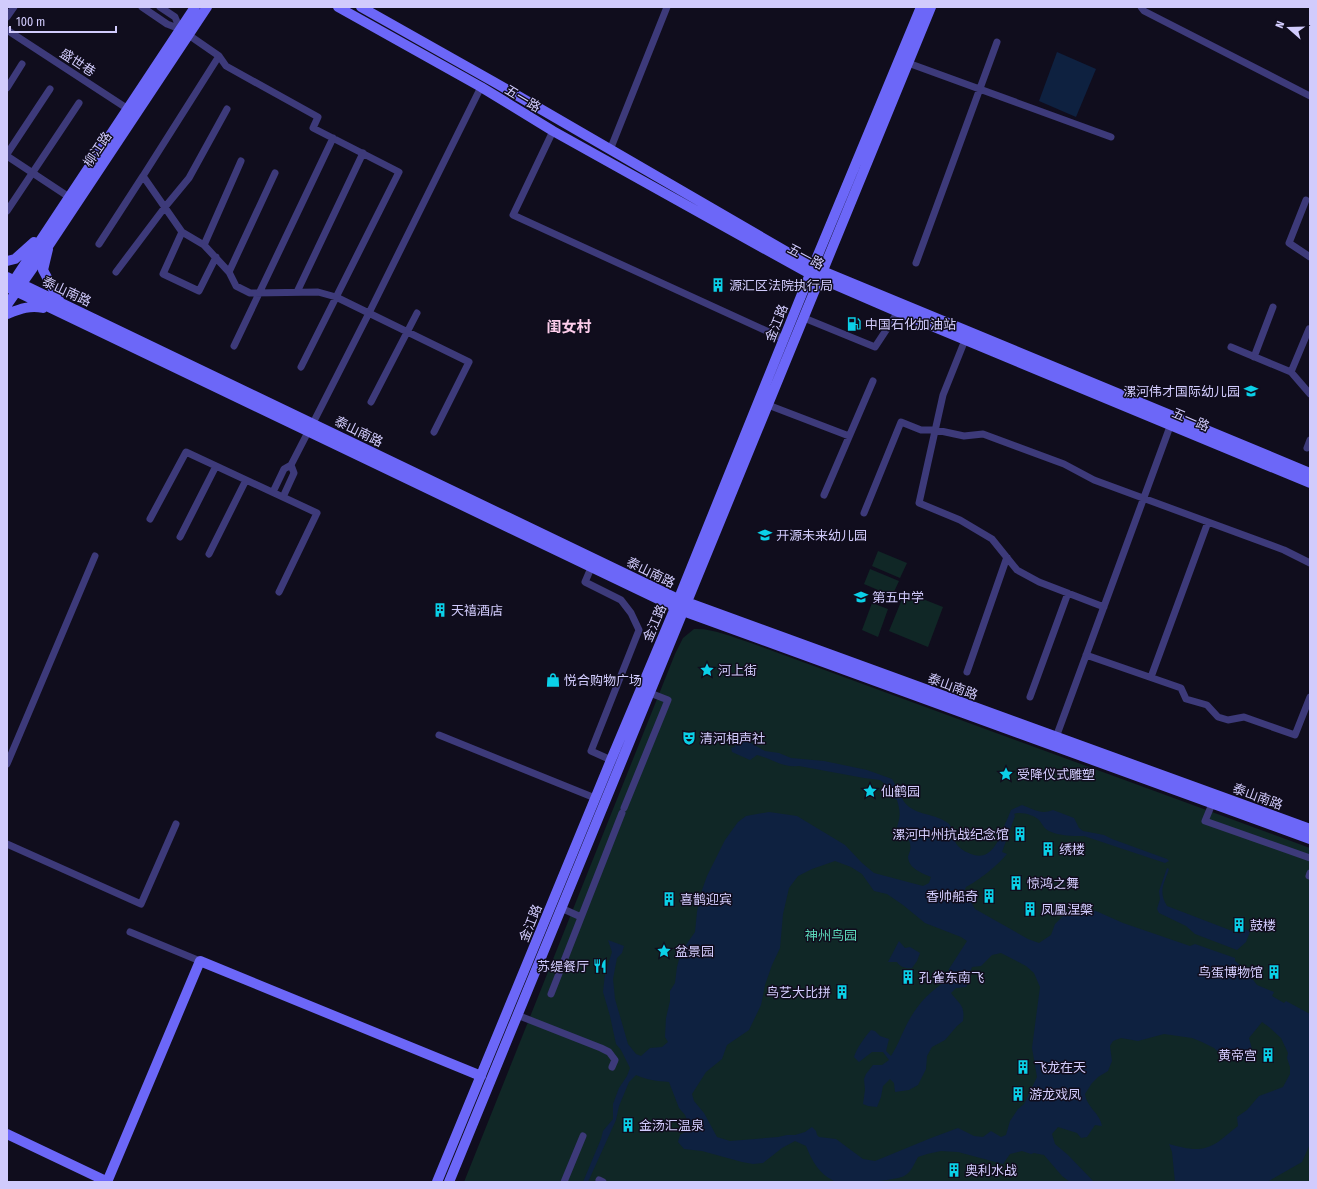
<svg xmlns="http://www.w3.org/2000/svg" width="1317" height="1189" font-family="'Fira Sans Condensed','Noto Sans SC',sans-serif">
<rect width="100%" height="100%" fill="#100d1d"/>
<!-- green -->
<path fill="#102726" d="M878,551L907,563L900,578L872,566Z
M870,569L899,581L892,596L864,584Z
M905,592L943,607L928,647L889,631Z
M872,603L888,609L878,637L862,630Z
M694,629C713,628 732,637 751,643L1310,848V1182H464L675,654L683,638Z"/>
<!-- water -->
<path fill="#0e2140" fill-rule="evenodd" d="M1057,52L1096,69L1076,117L1039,101Z
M735,734L765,751L779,753L791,758L824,761L867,770L892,779C896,785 901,798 905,803C916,816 936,813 949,824C955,830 952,840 958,846C963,851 968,853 974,855C992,860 1000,838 1005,824C1007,820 1009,815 1011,810L1022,805C1033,809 1041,815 1053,810L1074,818L1079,828L1083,831L1104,835L1112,839L1167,859L1169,861L1165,863L1084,836C1072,836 1060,836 1049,831C1044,829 1042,823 1038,819C1033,815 1021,811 1014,814L1015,816L1002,852L1007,854C998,865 978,881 966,887L963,894L970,900L975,909L1028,939L1039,943L1051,935L1055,924L1066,913L1082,909L1096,911L1123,923L1190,946L1195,944L1235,958V961L1245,969L1257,985L1274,992L1272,996L1284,1003L1286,1001L1310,1014V1144L1302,1162L1267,1182H1175L1172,1152L1169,1144C1188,1149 1201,1153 1218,1142C1225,1137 1231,1131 1238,1126L1237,1117L1247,1110L1259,1096L1283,1087L1290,1074V1067L1287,1058L1288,1053L1281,1038L1269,1027L1262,1022L1249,1038L1252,1049L1246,1059H1226L1214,1048L1202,1042L1192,1038L1164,1034L1138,1041L1121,1038L1113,1041L1110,1046L1112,1061L1108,1071L1098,1077L1092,1083L1085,1094C1087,1108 1100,1113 1102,1126L1095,1125L1087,1137L1081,1138L1077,1133L1058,1127L1052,1134L1055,1144L1068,1155L1094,1182H1070L1062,1176L1044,1155L1034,1153L1031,1154L1022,1151L1010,1154L1003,1164L958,1152L941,1151L927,1154L918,1157C914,1164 911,1173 904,1176C895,1181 842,1185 834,1181C819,1174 812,1161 806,1146L795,1141L782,1148L763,1163L753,1164L742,1162L702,1151L684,1149L678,1142L680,1135L687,1131L689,1125L685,1115L679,1108L669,1082C657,1081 647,1080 636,1075L629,1082L619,1106L616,1120L588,1182H583L601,1139L603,1131L613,1119V1104L619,1088L627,1076L630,1068L621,1050L616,1044L610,1016L603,992L605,974L612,952L608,940L624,946L622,953L617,958L613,979L615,999L628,1044L636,1054L641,1056L650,1048L662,1047L668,1042L665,1037L666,1018L670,1001V991L675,983L677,967L681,952L695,932L697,912L701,893L707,876L725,840L738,822L746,816L769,812L797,816L845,845L862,863L874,873L923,886L929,883L931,877C922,873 909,869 908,857C908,856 910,851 910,851C912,842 908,837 900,834L897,827C901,815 900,811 897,800L891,797L886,785L880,780L864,778L799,766C783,768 772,759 757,755L750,760L732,752L731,748L735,747L736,741L733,737ZM835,861L851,867L862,874L874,891L887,894L903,905L925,923L961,937L967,941L949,969L948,980C928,992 915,1007 905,1028C900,1038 897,1047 891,1056L886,1051L889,1039L880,1036L875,1031L871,1030C864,1038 857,1048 854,1057L859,1062L872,1052H883L889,1060L882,1065H873L866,1074L864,1079L865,1090L863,1104L868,1106L877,1107L881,1097L883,1086L890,1079L894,1083L895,1092L909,1090L918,1085L926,1069L927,1056L932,1047L945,1040L957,1026L963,1021C965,1005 960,1005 951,993L956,988L966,987C971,979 969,975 972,967L981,966L992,955L1001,953L1026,966L1034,973L1040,987L1032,1048L1037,1077L1024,1104L1018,1109L1010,1121L1006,1135L1001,1137L991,1131L983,1137L974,1136L958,1128L931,1138L875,1161L863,1159L836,1139L819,1137L817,1135L816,1131L812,1127L805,1132L795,1135H787L778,1137L730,1141L717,1137L704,1113L694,1101L692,1094L706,1072L722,1059L727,1045L749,1030L761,1005L765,985L772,965L780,948L783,914L789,888L798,876L812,869Z
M1167,868L1169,869C1164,884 1158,891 1167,906L1240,934L1246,929L1250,932L1246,942L1237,950L1195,934L1186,926L1159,913L1157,909L1160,899L1159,891Z
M899,941L905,948L910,947L920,953L917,961L912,968C906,969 900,967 897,962H888Z"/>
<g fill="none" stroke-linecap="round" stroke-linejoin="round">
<!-- street -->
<path stroke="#3d3a7a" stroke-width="7" d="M142,7L167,24L180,29
M160,7L175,17L180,29L219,56L226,66L318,117L313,128L399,172L301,367
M1141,7L1144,11L1310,96
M7,17L14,7
M7,30L131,111
M219,56L143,176L182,232L204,245L229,272
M908,63L1111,137
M7,88L22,64
M553,131L513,215L784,339
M610,150L667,7
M7,154L50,89
M7,156L69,197
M275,173L229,272L236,286L250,293L318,292L336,297L469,362L434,432
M1306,200L1289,243L1310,257
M7,211L79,103
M182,232L163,274L199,291L216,257
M99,244L143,176
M204,245L241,161
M916,263L997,42
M116,272L165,207L189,178L227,109
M297,292L363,153
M804,318L875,347L898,312
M965,340L943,395L919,503L960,520L992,539L1017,570L1039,582L1104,607
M234,346L333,138
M1231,347L1291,372L1310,394
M1254,357L1273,307
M1291,372L1309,329
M371,402L417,313
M768,405L849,436
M313,423L369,313L481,87
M1307,448L1310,440
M273,492L284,469L291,465L308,432
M824,495L873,381
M283,497L294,473L291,465
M864,513L901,422L921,430H936L964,436L983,434L1064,464L1094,480L1284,550L1310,563
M150,519L186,452L317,513L279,592
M180,537L216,466
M209,554L246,480
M591,568L585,582L621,600L631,613L639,630L591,751L611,760
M1086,655L1181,688L1186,699L1207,705L1218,717L1228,720L1244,717L1295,735L1310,697
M967,672L1007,557
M1151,677L1208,522
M1030,697L1068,593
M439,735L595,798
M1055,740L1172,421
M7,764L95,556
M1212,804L1205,821L1310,858
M624,808L668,700L650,693
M7,844L141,904L176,824
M1309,876L1310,873
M561,908L581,917
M130,932L200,961
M551,994L622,813
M517,1015L601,1048L609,1052L615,1060L612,1067
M599,1180L603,1182
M564,1182L583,1136"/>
<!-- secondary -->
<path stroke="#6c67f8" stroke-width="10" d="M338,7L481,87L553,131L810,274L898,312L1310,483
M361,7L494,82L813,267L1310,473
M48,249L43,270L60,302
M7,261L15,259L34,242
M7,277L678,599L1310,829
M11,285L195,7
M7,287L683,611L1310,839
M7,305L49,245L207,7
M7,314C20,309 30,305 43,308
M7,1134L108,1182
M107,1182L200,961L481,1076
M437,1182L611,760L675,608L810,274L921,7
M449,1182L931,7"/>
</g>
<!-- icons -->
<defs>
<symbol id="building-bare" viewBox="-9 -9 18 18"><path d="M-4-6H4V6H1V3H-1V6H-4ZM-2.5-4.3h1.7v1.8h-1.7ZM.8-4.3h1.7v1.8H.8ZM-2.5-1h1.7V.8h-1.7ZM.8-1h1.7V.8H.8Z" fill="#0bd0e8" stroke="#100d1d" stroke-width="2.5" paint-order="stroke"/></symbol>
<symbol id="fuel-bare" viewBox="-9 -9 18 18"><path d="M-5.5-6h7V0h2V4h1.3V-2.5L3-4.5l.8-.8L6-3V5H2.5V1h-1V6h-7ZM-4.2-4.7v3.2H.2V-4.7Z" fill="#0bd0e8" stroke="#100d1d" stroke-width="2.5" paint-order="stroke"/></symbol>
<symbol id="school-bare" viewBox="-9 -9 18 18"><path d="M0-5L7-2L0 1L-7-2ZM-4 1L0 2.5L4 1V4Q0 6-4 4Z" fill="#0bd0e8" stroke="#100d1d" stroke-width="2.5" paint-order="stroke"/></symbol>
<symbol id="sight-bare" viewBox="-9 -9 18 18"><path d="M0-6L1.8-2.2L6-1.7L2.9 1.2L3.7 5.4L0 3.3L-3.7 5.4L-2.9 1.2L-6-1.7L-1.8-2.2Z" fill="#0bd0e8" stroke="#100d1d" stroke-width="2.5" paint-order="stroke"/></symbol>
<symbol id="shop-bare" viewBox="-9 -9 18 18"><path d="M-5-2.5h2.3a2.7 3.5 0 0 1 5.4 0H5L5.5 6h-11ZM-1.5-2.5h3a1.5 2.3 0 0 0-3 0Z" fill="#0bd0e8" stroke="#100d1d" stroke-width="2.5" paint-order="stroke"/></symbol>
<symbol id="theatre-bare" viewBox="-9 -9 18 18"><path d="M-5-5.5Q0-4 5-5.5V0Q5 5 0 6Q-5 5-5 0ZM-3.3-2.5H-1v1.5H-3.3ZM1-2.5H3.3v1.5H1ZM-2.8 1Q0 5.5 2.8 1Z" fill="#0bd0e8" stroke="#100d1d" stroke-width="2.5" paint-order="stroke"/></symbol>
<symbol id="restaurant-bare" viewBox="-9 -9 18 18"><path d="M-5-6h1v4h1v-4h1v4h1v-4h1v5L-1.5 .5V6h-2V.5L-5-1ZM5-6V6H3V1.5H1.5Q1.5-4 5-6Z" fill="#0bd0e8" stroke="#100d1d" stroke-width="2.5" paint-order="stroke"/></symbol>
</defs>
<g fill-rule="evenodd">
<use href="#building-bare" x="708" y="275" width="20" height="20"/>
<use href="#fuel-bare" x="844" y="314" width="20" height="20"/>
<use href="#school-bare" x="1241" y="381" width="20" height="20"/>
<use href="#school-bare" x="755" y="525" width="20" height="20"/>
<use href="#school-bare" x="851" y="587" width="20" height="20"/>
<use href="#building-bare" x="430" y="600" width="20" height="20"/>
<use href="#sight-bare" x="697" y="660" width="20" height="20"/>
<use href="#shop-bare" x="543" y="670" width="20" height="20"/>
<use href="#theatre-bare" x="679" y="728" width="20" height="20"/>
<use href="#sight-bare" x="996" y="764" width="20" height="20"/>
<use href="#sight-bare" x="860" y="781" width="20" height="20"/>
<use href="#building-bare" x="1010" y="824" width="20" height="20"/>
<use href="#building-bare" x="1038" y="839" width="20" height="20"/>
<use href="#building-bare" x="1006" y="873" width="20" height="20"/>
<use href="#building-bare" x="979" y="886" width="20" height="20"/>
<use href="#building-bare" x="659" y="889" width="20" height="20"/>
<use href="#building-bare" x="1020" y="899" width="20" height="20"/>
<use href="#building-bare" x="1229" y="915" width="20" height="20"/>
<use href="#sight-bare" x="654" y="941" width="20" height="20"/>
<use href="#restaurant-bare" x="590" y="956" width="20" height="20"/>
<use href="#building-bare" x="1264" y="962" width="20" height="20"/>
<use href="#building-bare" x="898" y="967" width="20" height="20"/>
<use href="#building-bare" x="832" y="982" width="20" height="20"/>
<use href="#building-bare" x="1258" y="1045" width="20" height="20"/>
<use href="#building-bare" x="1013" y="1057" width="20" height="20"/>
<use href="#building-bare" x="1008" y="1084" width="20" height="20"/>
<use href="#building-bare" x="618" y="1115" width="20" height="20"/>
<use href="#building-bare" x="944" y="1160" width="20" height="20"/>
</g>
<g text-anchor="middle" stroke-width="3" stroke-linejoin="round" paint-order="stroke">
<!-- street labels -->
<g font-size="13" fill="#d1cbfc" stroke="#100d1d">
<text transform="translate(78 62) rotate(33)" y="5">盛世巷</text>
<text transform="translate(523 98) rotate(31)" y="5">五一路</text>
<text transform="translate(97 149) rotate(-56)" y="5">柳江路</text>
<text transform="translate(806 256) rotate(28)" y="5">五一路</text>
<text transform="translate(67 291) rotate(25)" y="5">泰山南路</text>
<text transform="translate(776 323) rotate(-68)" y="5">金江路</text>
<text transform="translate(1191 419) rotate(23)" y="5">五一路</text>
<text transform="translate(359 431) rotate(26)" y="5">泰山南路</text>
<text transform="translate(651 572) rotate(26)" y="5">泰山南路</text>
<text transform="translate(654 623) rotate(-67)" y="5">金江路</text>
<text transform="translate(953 686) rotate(20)" y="5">泰山南路</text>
<text transform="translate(1258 796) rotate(20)" y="5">泰山南路</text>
<text transform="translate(530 923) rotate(-68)" y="5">金江路</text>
</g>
<!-- poi labels -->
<g font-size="13" fill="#d1cbfc" stroke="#100d1d" text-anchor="start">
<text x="729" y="290">源汇区法院执行局</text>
<text x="865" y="329">中国石化加油站</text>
<text x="1240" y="396" text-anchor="end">漯河伟才国际幼儿园</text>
<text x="776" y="540">开源未来幼儿园</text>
<text x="872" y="602">第五中学</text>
<text x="451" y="615">天禧酒店</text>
<text x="718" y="675">河上街</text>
<text x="564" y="685">悦合购物广场</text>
<text x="700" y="743">清河相声社</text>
<text x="1017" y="779">受降仪式雕塑</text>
<text x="881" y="796">仙鹤园</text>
<text x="1009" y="839" text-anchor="end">漯河中州抗战纪念馆</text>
<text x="1059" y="854">绣楼</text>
<text x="1027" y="888">惊鸿之舞</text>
<text x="978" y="901" text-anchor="end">香帅船奇</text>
<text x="680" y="904">喜鹊迎宾</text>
<text x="1041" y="914">凤凰涅槃</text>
<text x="1250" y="930">鼓楼</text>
<text x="675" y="956">盆景园</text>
<text x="589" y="971" text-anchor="end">苏缇餐厅</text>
<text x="1263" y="977" text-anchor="end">鸟蛋博物馆</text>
<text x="919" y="982">孔雀东南飞</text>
<text x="831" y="997" text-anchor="end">鸟艺大比拼</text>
<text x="1257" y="1060" text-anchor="end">黄帝宫</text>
<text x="1034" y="1072">飞龙在天</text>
<text x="1029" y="1099">游龙戏凤</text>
<text x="639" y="1130">金汤汇温泉</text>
<text x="965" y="1175">奥利水战</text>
</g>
<!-- park labels -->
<g font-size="13" fill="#5cd8ba" stroke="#100d1d">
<text x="831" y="940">神州鸟园</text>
</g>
<!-- quarter labels -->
<g font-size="15" font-weight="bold" fill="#fdcdeb" stroke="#100d1d">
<text x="569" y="332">闺女村</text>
</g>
</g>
<!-- border -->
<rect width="1317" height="1189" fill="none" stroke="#d1cbfc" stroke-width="16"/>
<!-- north arrow -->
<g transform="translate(1289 28) rotate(290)" stroke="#100d1d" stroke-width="3" paint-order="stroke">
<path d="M0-3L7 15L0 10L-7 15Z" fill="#d1cbfc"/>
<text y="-6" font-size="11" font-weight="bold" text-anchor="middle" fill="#d1cbfc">N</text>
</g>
<!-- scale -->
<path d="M10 26v6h106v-6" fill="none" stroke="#d1cbfc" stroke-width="2"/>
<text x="16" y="26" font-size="12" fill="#d1cbfc" stroke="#100d1d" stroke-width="3" paint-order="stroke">100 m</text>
</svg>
